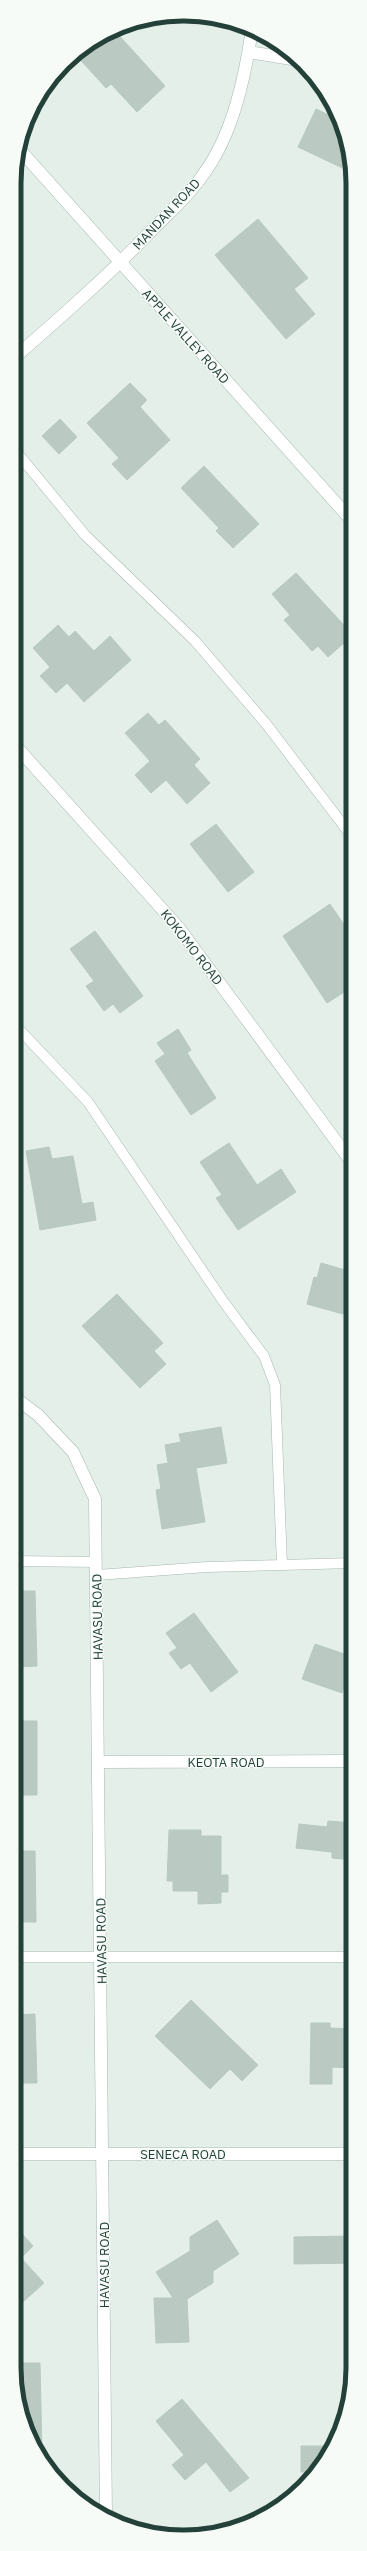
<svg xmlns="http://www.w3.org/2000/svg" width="367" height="2551" font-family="'IBM Plex Sans',sans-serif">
<rect width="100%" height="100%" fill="#e5efea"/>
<!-- building -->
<path fill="#bacac3" stroke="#b7c9c0" d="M115,31L165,86L137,112L111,84L106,88L75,54Z
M316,109L339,120L353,173L298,147Z
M258,219L308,278L294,289L315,314L286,339L215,255Z
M130,383L147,400L140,407L170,440L127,480L112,464L119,458L87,423Z
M60,419L77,437L59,454L42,436Z
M204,466L259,524L233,548L216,531L219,528L181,488Z
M296,573L353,635L328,657L318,646L312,651L284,620L290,615L272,594Z
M58,625L69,637L75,631L94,651L110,636L131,660L84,702L67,683L56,693L40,676L50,667L33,648Z
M148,713L159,725L165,720L200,759L194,765L210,783L187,804L166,780L151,793L135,775L150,761L125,733Z
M216,824L254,872L228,892L190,844Z
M330,904L353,938V975L347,979L352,987L327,1003L283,936Z
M95,931L143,996L120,1013L113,1004L104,1011L86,986L94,981L70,949Z
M178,1029L191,1050L187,1053L216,1098L191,1115L155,1061L165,1054L157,1043Z
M229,1143L257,1185L281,1169L296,1192L238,1230L216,1198L222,1195L200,1162Z
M49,1147L52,1159L73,1156L82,1204L93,1202L96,1220L40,1230L26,1151Z
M321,1263L352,1272L348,1287L351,1288L343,1314L307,1304L314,1277L317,1278Z
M117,1294L163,1343L154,1351L166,1364L140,1388L82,1326Z
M221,1427L227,1463L196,1468L205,1522L162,1529L156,1490L161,1489L157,1465L168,1463L165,1445L181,1442L179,1434Z
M14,1591H35L37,1666L14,1667Z
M194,1613L238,1672L211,1692L190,1663L181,1669L169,1653L177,1648L166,1633Z
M315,1644L353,1657V1690L344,1687L342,1693L302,1679Z
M14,1721H37V1795H14Z
M328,1821L353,1823V1860L332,1858V1852L296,1848L299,1824L327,1827Z
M169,1830H201V1836H221V1875H228V1892H221V1903L198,1904V1891H173V1881H167Z
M14,1851H35L36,1922H14Z
M191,2000L258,2065L242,2081L230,2069L210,2089L155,2036Z
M35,2014L37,2083H14V2015Z
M311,2023H330V2028L353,2029V2068L332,2067V2084H310Z
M217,2220L239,2254L213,2271V2283L187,2299L189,2342L156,2343L154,2298H173L156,2272L190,2251V2237Z
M14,2225L33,2246L21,2258L44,2283L14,2310Z
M353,2236V2263L294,2264V2237Z
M16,2363H40L42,2455L27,2432L16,2378Z
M182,2399L249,2478L230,2492L206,2462L185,2480L172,2465L184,2455L156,2421Z
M301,2446H333L313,2472H301Z"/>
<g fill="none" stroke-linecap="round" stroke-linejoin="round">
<defs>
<path id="lane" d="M14,449L85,535L195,641L267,725L353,838
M14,1024L88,1102L223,1301L264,1356L275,1385L282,1565
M14,1561L96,1562
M97,1575L207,1567L353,1563
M14,1957H353"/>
<path id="street" d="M249,52L298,60
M14,358C62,316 110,274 154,228C172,210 191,193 205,172C233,133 245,77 252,29
M14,744L179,928L353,1164
M14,1397L38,1415L73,1452L95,1499L106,2515
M99,1762L353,1761"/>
<path id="secondary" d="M20,150L353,522
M14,2154H353"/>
</defs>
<!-- lane casing -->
<use href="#lane" stroke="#a7b7b1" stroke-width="11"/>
<!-- street casing -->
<use href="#street" stroke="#a7b7b1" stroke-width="13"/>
<!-- secondary casing -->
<use href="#secondary" stroke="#a3bbb1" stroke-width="13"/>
<!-- lane -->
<use href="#lane" stroke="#fff" stroke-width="10"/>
<!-- street -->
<use href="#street" stroke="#fff" stroke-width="12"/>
<!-- secondary -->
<use href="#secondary" stroke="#fff" stroke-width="12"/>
</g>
<g text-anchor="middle" stroke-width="3" stroke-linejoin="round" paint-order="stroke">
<!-- street labels -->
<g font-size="13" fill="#234138" stroke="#f6fbf8">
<text transform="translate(166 214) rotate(-47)" y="5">MANDAN ROAD</text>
<text transform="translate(186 336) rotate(48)" y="5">APPLE VALLEY ROAD</text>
<text transform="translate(192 947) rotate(52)" y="5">KOKOMO ROAD</text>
<text transform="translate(97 1617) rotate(-91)" y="5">HAVASU ROAD</text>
<text x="226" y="1767">KEOTA ROAD</text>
<text transform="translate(101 1941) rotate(-91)" y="5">HAVASU ROAD</text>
<text x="183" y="2159">SENECA ROAD</text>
<text transform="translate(104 2265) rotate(-90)" y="5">HAVASU ROAD</text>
</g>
</g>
<!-- crop -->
<path d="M0 0H367V2551H0ZM183 21H184A162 162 0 0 1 346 183V2368A162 162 0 0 1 184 2530H183A162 162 0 0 1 21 2368V183A162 162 0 0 1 183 21Z" fill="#f6fbf8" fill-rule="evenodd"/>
<path fill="none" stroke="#234138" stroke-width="5" d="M183 21H184A162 162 0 0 1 346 183V2368A162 162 0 0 1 184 2530H183A162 162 0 0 1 21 2368V183A162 162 0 0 1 183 21Z"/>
</svg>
